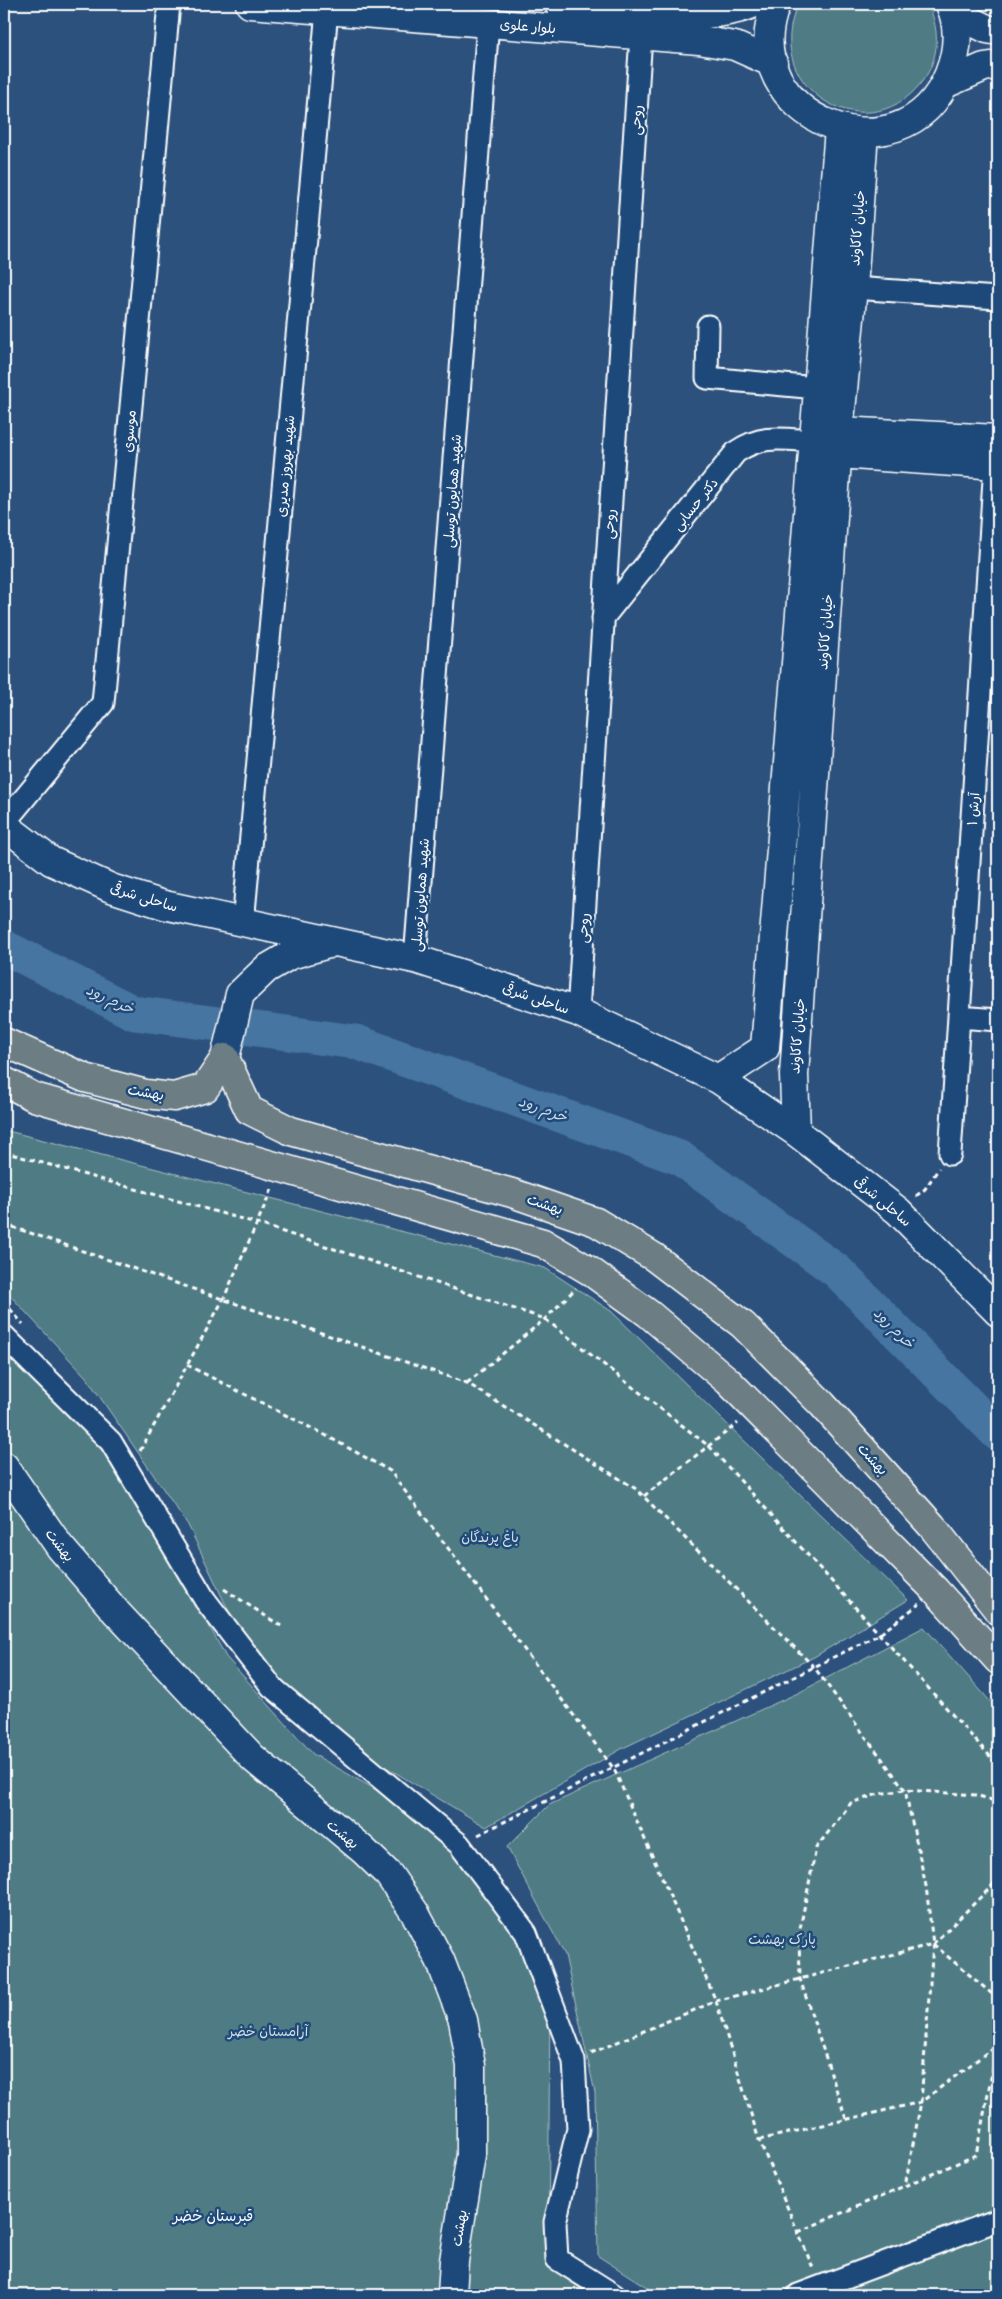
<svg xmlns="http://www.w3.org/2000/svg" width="1002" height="2299" font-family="Sriracha,'Playpen Sans Arabic',sans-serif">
<rect width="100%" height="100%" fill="#2d517d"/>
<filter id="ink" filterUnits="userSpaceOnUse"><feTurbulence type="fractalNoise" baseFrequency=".02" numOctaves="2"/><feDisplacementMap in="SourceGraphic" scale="10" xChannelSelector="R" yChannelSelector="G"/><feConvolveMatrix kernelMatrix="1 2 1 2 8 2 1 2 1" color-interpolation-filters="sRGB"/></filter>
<g filter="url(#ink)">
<!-- green -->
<path fill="#507c84" stroke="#a8bec2" d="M798,4H928C939,27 940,54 926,76C874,156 758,91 798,4Z
M4,1130L545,1268L611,1311L908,1600L814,1657L623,1748L486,1827L341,1740L241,1637L188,1525L86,1377L4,1289Z
M4,1337L125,1470L226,1657L313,1754L466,1841L550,1994L548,2266L590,2295H4Z
M924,1627L998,1710V2216L944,2229L778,2295H659L598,2256L595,2093L565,1955L507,1847L549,1805L798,1693Z
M998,2230V2295H818Z"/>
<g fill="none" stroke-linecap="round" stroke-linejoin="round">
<!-- river -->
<path stroke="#4474a0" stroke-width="35" d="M4,947L134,1013L356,1042L680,1158L837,1271L998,1434"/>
<defs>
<path id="street" d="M853,288L998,298
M708,326L707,378L817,388
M603,618L736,452C762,434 782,439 813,441
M4,823L103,703L169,4
M243,923L327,10
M415,959L488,23
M578,1012L641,35
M959,1017L998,1020
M950,1154L995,464
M4,1336L111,1442L205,1600L272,1687L459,1844L526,1933L574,2061L578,2129L555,2222L557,2259L614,2295
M798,2295L998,2220"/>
<path id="secondary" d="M250,4L699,40L735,46L773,63
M559,4C613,8 705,25 752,4
M776,4C731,116 903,188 949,74C958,51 960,27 950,4
M954,13L987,29L998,31
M945,84L984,67L998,65
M821,438L839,431L998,439
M821,445L838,454L998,465
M4,825L51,861L111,888L164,905L415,959L484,981L578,1012L718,1079L796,1132L898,1211L998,1312
M225,1058L240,994L266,969L290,955L328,944
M718,1079L765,1048L839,129
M796,1132L794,1075L839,431L853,288L864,132
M4,1466L60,1547L117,1613L253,1758L363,1850L389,1875L415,1913L440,1960L463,2020L471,2066V2155L454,2261L452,2295"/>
<path id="primary" d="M4,1042L85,1078L146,1094L174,1097L205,1088L225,1058
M225,1058L249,1110L291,1131L512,1193L596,1222L654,1257L743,1325L822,1404L932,1526L998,1610
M4,1081L34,1097L543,1243L590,1271L649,1314L728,1381L936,1591L998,1660"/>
</defs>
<!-- street casing -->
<use href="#street" stroke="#fff" stroke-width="25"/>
<!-- secondary casing -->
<use href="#secondary" stroke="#fff" stroke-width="31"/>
<!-- primary casing -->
<use href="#primary" stroke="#fff" stroke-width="31"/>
<!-- path -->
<path stroke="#fff" stroke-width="3" stroke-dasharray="5 4" stroke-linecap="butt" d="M4,1152L256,1223L545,1319L710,1447L998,1765
M916,1196L925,1189L939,1168
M4,1224L467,1383L636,1489L814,1667L905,1790L926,1886L933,1944L921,2102L905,2186
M4,1302L23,1324
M187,1365L325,1435L390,1471L614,1769L716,2001L759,2140L813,2268
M467,1383L545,1319L576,1288
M140,1451L224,1298L272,1189
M644,1496L738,1423
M224,1589L281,1626
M478,1835L880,1634L919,1604
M933,1944L998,1880
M591,2053L716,2001L933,1944L998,1999
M846,2119L800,1979L799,1934L816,1848L851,1803L878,1794L905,1790L976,1795L998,1802
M759,2140L921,2102L997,2045
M798,2232L976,2155L998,2042"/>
<!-- street -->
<use href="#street" stroke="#1f4a7a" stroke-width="21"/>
<!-- secondary -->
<use href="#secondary" stroke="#1f4a7a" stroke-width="28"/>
<!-- primary -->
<use href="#primary" stroke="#6c7e84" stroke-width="28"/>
</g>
</g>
<g text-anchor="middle" stroke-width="5" stroke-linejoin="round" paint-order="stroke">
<!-- street labels -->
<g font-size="14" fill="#fff" stroke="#1f4a7a">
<text transform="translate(528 26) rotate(5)" y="5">بلوار علوی</text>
<text transform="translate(636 120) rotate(-86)" y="5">روحی</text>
<text transform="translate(857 228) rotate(-86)" y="5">خیابان کاکاوند</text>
<text transform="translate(129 431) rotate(-85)" y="5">موسوی</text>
<text transform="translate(285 466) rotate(-85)" y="5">شهید بهروز مدیری</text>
<text transform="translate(452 491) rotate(-86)" y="5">شهید همایون توسلی</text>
<text transform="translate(695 504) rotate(-51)" y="5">دکتر حسابی</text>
<text transform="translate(609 524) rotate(-86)" y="5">روحی</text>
<text transform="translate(825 632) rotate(-86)" y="5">خیابان کاکاوند</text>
<text transform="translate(973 809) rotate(-86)" y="5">آرش ۱</text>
<text transform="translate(420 895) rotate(-86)" y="5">شهید همایون توسلی</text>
<text transform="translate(144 897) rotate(17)" y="5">ساحلی شرقی</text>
<text transform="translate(583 928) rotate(-86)" y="5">روحی</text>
<text transform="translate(536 998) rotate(19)" y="5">ساحلی شرقی</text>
<text transform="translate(797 1036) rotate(-86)" y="5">خیابان کاکاوند</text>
<text transform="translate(146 1092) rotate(10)" y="5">بهشت</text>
<text transform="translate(883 1201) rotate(40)" y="5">ساحلی شرقی</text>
<text transform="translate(545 1204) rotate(19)" y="5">بهشت</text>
<text transform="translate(873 1459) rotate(48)" y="5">بهشت</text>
<text transform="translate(60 1545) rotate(52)" y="5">بهشت</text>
<text transform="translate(343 1834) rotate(40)" y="5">بهشت</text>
<text transform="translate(459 2228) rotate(-81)" y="5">بهشت</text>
</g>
<!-- park labels -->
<g font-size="14" fill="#d3dee0" stroke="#1f4a7a">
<text x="490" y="1542">باغ پرندگان</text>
<text x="782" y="1944">پارک بهشت</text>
<text x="268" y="2036">آرامستان خضر</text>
</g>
<!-- water labels -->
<g font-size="15" font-style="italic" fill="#d0dce7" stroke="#1f4a7a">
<text transform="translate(110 999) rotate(25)" y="5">خرم رود</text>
<text transform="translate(543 1109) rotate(20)" y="5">خرم رود</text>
<text transform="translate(894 1328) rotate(45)" y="5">خرم رود</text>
</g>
<!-- neighbourhood labels -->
<g font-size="15" fill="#fff" stroke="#1f4a7a">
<text x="213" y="2221">قبرستان خضر</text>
</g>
</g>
<!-- margin -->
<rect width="1002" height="2299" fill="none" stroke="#1f4a7a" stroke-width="20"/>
<rect x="10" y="10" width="982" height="2279" fill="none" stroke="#fff" stroke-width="2" filter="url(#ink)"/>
</svg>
